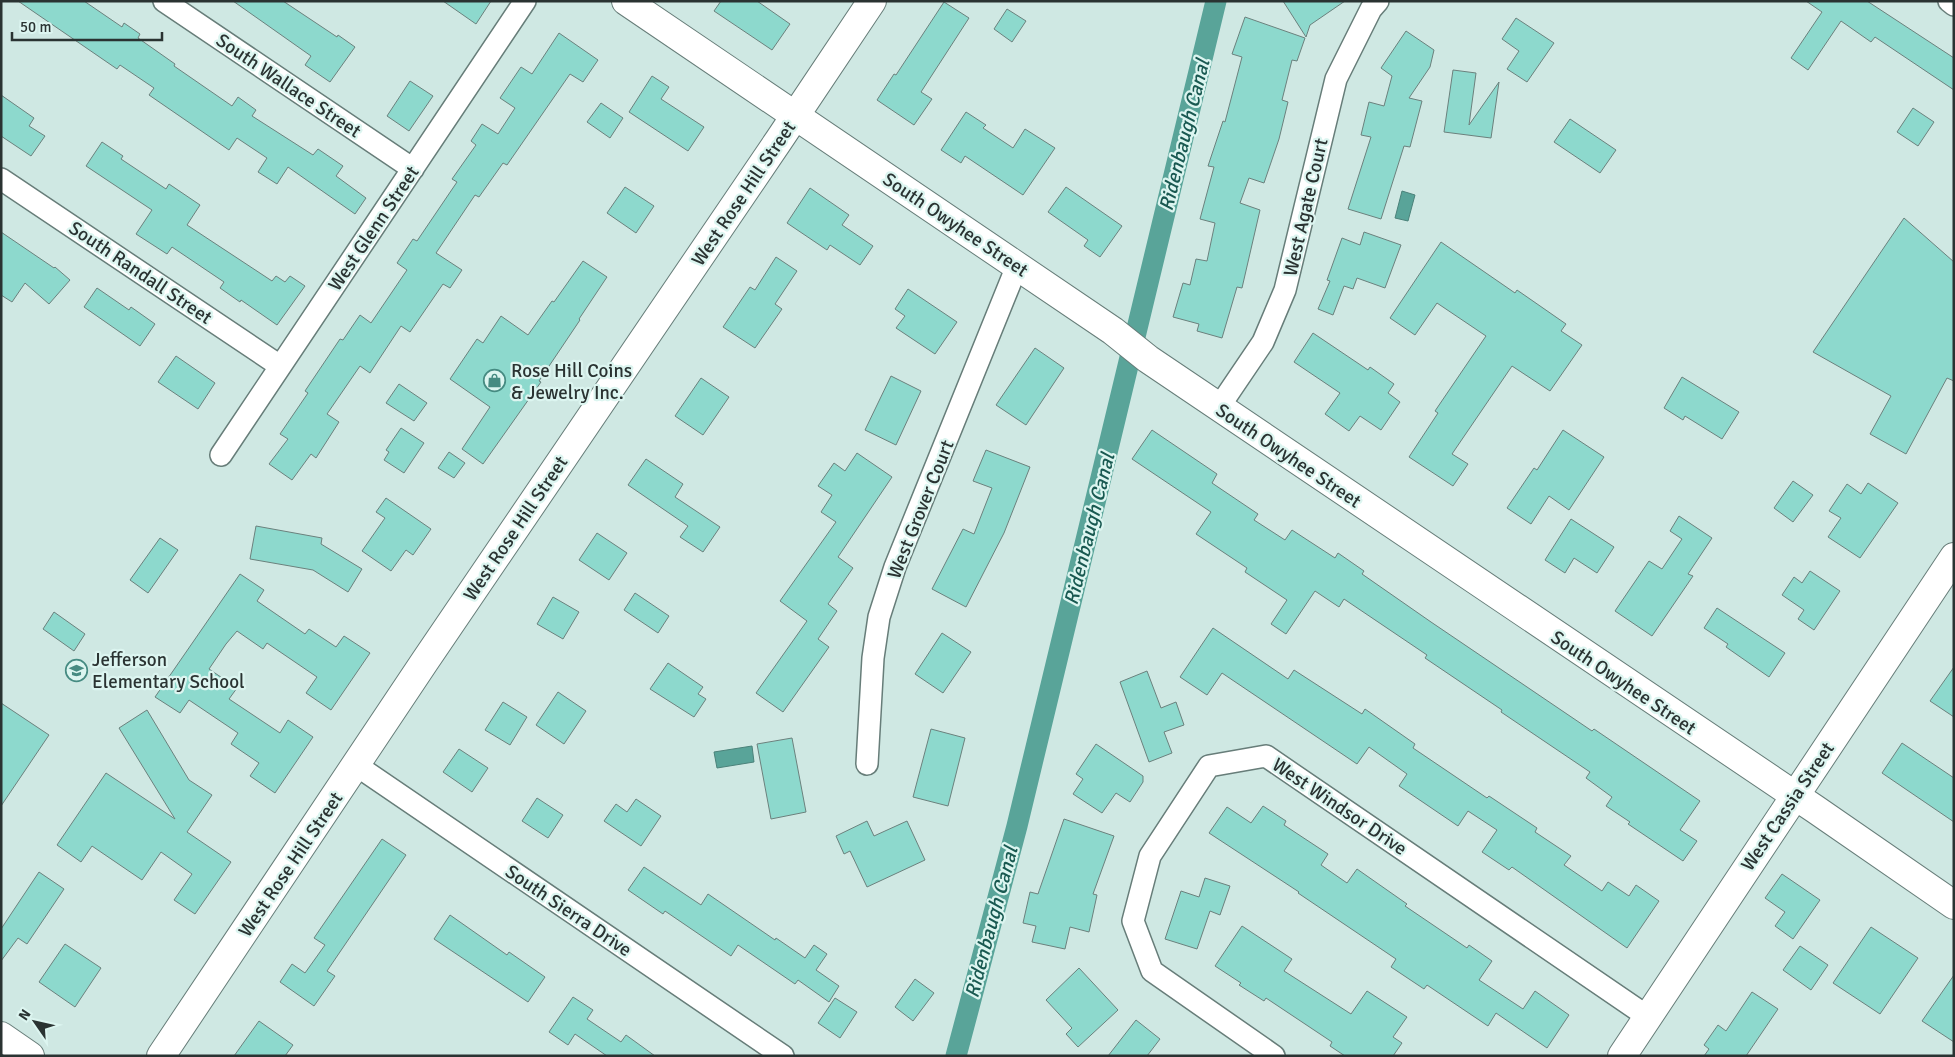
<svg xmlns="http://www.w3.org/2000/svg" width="1955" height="1057" font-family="Signika,sans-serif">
<rect width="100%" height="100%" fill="#cfe8e3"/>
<!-- water -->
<path fill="#59a499" stroke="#4b827a" d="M1402,191L1415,195L1408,221L1395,218Z
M752,746L754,762L717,768L714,752Z"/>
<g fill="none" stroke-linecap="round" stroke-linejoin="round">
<!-- canal -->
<path stroke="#59a499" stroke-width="21" d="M956,1056L1017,826L1216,1"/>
</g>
<!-- building -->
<path fill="#8dd9cd" stroke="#6b817d" d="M18,1H84L122,27L124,23L140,34L138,38L175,64L174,66L232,106L238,97L256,110L252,116L313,155L318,149L343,166L336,176L366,198L355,214L288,167L277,184L258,172L267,158L237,138L229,150L149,95L154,88L120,65L117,69Z
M233,1H283L337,37L338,35L355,47L330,82L305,65L311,56Z
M443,1H491L476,24Z
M721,1H757L790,24L772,50L714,11Z
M1283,1H1345L1310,25L1306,37Z
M1806,1H1867L1954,58V90L1875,37L1871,42L1841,21L1808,70L1791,58L1822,12Z
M944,2L969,18L921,92L932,99L914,125L877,100L894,74L896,75Z
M1007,9L1026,21L1012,42L994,29Z
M1245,17L1305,38L1297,61L1292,60L1282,100L1288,102L1279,139L1264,183L1249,178L1240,203L1260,210L1242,288L1237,287L1222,338L1197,331L1199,324L1173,317L1183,283L1190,285L1196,259L1207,261L1215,223L1200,219L1214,167L1208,166L1223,121L1225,122L1242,57L1232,54Z
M1516,18L1554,43L1527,82L1507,69L1519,51L1502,39Z
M1406,31L1434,50L1430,67L1409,98L1422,101L1410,147L1404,146L1381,219L1348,209L1371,137L1361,135L1369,102L1384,106L1392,76L1381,68Z
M559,33L598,60L583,82L570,74L507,165L503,163L479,197L475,195L436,253L462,270L450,288L443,284L410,332L401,326L370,373L360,366L327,414L339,422L316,458L311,454L292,480L269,464L288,439L280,434L308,393L305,391L340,339L343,340L360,315L371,323L407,270L397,263L413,239L417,241L457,182L452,179L476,145L471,141L482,124L498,134L515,108L500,98L521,67L532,74Z
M1453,70L1476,73L1469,125L1499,82L1491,138L1444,132Z
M652,76L669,87L661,99L704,127L688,151L629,112Z
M410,81L433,96L409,131L387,116Z
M1,95L34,118L29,126L45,136L31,156L1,136Z
M601,103L623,118L610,138L587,122Z
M1913,108L1934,122L1918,146L1897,132Z
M966,112L986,125L983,128L1013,148L1025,129L1055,148L1023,195L965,156L961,163L941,150Z
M1570,119L1616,150L1600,173L1554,142Z
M102,142L123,156L121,159L166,189L169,184L200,205L187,225L272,281L276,276L285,282L290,276L305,286L277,325L241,300L240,302L220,288L224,282L172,247L167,254L136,234L152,210L86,166Z
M625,187L654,206L636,233L607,213Z
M1066,187L1122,226L1100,257L1084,246L1088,240L1048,212Z
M810,188L849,215L842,225L873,246L860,265L830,245L827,250L787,223Z
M1904,218L1954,262V381L1947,378L1906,454L1870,434L1891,396L1813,352Z
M1,232L54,268L55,267L70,280L49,304L25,283L12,302L1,295Z
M1364,232L1401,245L1385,288L1357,278L1353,289L1344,286L1333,315L1318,309L1330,281L1327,280L1342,238L1360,245Z
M1441,242L1515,293L1517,290L1566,324L1561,331L1582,345L1550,391L1512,366L1452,454L1468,464L1453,486L1409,457L1438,413L1435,411L1486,336L1437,303L1415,335L1390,318Z
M776,257L797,271L775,304L782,309L755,348L723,327L750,287L755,290Z
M583,261L607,277L579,319L580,320L539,381L541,382L483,464L462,449L490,407L450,379L477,339L483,343L501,316L528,335L552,301L554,302Z
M97,288L129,310L131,307L155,324L140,346L84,307Z
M908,289L957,322L935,354L896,328L905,316L895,309Z
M1313,333L1368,370L1370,367L1394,384L1388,393L1400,402L1381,430L1360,416L1349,431L1325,414L1340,393L1294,362Z
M1035,348L1064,368L1026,425L996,405Z
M176,356L215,383L198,409L158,382Z
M891,376L921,391L896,445L865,430Z
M1682,377L1739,412L1722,439L1685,416L1683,420L1664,408Z
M701,378L729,397L703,435L675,416Z
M399,384L427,403L414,421L386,403Z
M401,428L424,443L404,473L384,460L389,452L386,450Z
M1152,430L1217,474L1212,483L1258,514L1254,520L1285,540L1292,530L1335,558L1338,553L1364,571L1362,574L1431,622L1592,731L1594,729L1700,801L1680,830L1697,841L1683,861L1628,824L1630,822L1606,806L1612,797L1586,778L1590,772L1501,712L1502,710L1425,658L1427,655L1344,599L1339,607L1315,591L1286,634L1271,624L1287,600L1245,572L1247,568L1196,534L1211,512L1132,459Z
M1563,430L1604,457L1569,510L1549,496L1531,524L1507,508L1534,468L1537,470Z
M986,450L1030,467L1004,533L966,607L932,589L963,529L974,534L992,488L973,481Z
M449,452L465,463L454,478L438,468Z
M857,453L892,477L838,557L853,568L828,604L837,611L818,639L829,647L783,712L756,693L807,621L780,601L836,522L821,512L832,495L818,486L834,463L845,471Z
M646,459L683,484L675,497L720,527L703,552L680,537L688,526L628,485Z
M1793,481L1813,495L1793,522L1774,508Z
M1868,483L1898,503L1860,558L1828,537L1841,518L1829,511L1847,484L1861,494Z
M386,498L431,529L413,555L406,550L391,571L362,551L385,518L376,512Z
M1679,516L1712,538L1688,574L1693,576L1652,636L1615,611L1649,561L1662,569L1682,539L1670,531Z
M1571,519L1614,547L1597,573L1574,558L1565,573L1545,560Z
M256,526L322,538L321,544L362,569L348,592L313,570L250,559Z
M597,533L627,553L609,580L579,560Z
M160,538L178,550L148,593L130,580Z
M1810,571L1840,591L1814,630L1798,619L1804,610L1782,595L1794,577L1802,583Z
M240,574L264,590L257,601L305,634L309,629L336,647L344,636L370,653L331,710L306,693L317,677L267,643L263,649L237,631L226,644L209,669L237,688L229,699L280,733L288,720L313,737L275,793L250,776L259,763L231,744L238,733L189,700L180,713L155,697Z
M635,593L669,616L658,633L624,610Z
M553,597L579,612L563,639L537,624Z
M1717,608L1785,653L1769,677L1726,647L1728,644L1704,628Z
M54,612L85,634L74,651L43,629Z
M1213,628L1288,679L1294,670L1362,714L1365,709L1415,744L1413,748L1487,798L1489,796L1537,828L1535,832L1571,856L1564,865L1602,891L1608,882L1629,896L1636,885L1659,901L1627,948L1512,867L1509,870L1482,852L1497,830L1468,811L1458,826L1399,786L1407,774L1369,747L1357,764L1222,673L1207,695L1180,677Z
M942,633L971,652L943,693L915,674Z
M668,663L703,687L698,694L706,699L694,717L650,689Z
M1954,667V717L1930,701Z
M1147,671L1161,708L1176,702L1184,725L1164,732L1172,753L1149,762L1120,682Z
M558,692L586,711L564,744L536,725Z
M503,702L527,717L510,745L485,730Z
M1,703L49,735L1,806Z
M147,710L189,780L212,795L187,832L231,862L195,914L174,900L192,874L161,852L142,880L92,846L81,862L57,845L106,773L175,819L119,728Z
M931,729L965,738L948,806L913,797Z
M792,738L806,812L771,819L757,744Z
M1902,743L1954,778V822L1882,773Z
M1096,744L1143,776V782L1130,802L1116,793L1102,813L1073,794L1083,779L1076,774Z
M459,749L488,768L472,792L443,772Z
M537,798L563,815L548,838L522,821Z
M636,799L661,816L641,846L604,821L616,804L627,812Z
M1263,806L1286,821L1284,825L1328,854L1321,865L1347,883L1357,869L1407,904L1405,906L1467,948L1469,945L1492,961L1479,980L1523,1009L1535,991L1569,1015L1547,1048L1496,1013L1488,1026L1427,985L1424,989L1391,967L1396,959L1298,893L1299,892L1209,833L1227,807L1251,823Z
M1064,819L1114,836L1093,894L1097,895L1089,932L1070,927L1065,949L1032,942L1036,926L1023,923L1030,892L1038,894Z
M867,821L874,836L907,821L925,860L867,887L850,851L844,854L836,836Z
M382,839L406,855L327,971L335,976L314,1006L280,982L292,964L305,973L325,945L314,938Z
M644,867L701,905L708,894L775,940L776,938L805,958L814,945L827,954L816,970L839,986L829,1002L798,980L795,984L738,945L731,956L665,911L663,914L628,890Z
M39,872L64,889L27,944L18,938L1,961V929Z
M1782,874L1820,900L1793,939L1775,926L1785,912L1765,898Z
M1205,878L1230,886L1220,915L1210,911L1197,949L1165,939L1181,891L1199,897Z
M450,915L507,955L509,952L545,977L528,1002L434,939Z
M1242,926L1292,959L1284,971L1351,1014L1367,991L1407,1017L1393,1037L1402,1043L1393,1056H1345L1330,1046L1332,1042L1266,998L1264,1001L1239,985L1241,983L1215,966Z
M1871,927L1918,958L1880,1014L1833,983Z
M65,944L101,968L75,1007L39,982Z
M1800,946L1828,965L1811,990L1783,970Z
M1079,968L1118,1010L1078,1047L1066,1034L1072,1028L1046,1000Z
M1954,975V1042L1922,1021Z
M915,979L934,993L913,1021L895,1007Z
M1752,992L1778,1009L1746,1056H1704L1709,1049L1704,1045L1718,1025L1726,1031Z
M573,997L593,1010L587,1019L621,1042L626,1035L655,1056H607L575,1034L568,1045L549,1032Z
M835,998L857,1012L840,1038L818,1023Z
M1136,1020L1160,1039L1147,1056H1108Z
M259,1021L293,1045L285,1056H234Z"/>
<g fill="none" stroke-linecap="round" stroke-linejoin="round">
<defs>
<path id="street" d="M164,1L413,169
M1949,1L1954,5
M1,179L280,366
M1219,407L1263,342L1285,290L1336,79L1371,9L1378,1
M221,455L525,1
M867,764L873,658L879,617L895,567L1017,266
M356,765L783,1056
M1274,1056L1152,971L1133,921L1150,856L1209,766L1266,756L1648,1017"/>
<path id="secondary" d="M626,1L1113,331L1148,359L1815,809L1954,905
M1,1036L30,1056
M161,1056L425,661L779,140L872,1
M1622,1056L1954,557"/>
</defs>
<!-- street casing -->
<use href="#street" stroke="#677d79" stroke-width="24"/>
<!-- secondary casing -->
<use href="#secondary" stroke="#677d79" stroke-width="30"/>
<!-- street -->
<use href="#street" stroke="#fff" stroke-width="21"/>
<!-- secondary -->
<use href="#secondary" stroke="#fff" stroke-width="28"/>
</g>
<!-- icons -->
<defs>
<symbol id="shop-ring" viewBox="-11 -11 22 22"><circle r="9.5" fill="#dcf5f0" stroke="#468b82" stroke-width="1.5"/><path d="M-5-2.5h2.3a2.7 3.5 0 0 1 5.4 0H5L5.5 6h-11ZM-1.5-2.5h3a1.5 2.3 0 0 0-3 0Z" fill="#468b82"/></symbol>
<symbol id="school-ring" viewBox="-11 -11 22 22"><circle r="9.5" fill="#dcf5f0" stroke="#468b82" stroke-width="1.5"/><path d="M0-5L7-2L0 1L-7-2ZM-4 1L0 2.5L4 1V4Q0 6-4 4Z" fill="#468b82"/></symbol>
</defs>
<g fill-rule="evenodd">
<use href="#shop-ring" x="482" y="368" width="25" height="25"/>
<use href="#school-ring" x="64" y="658" width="25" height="25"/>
</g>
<g text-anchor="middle" stroke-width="4.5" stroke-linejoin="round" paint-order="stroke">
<!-- street labels -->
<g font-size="19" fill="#2a3332" stroke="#dcf5f0">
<text transform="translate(289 85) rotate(34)" y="7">South Wallace Street</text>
<text transform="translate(743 193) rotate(-56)" y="7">West Rose Hill Street</text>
<text transform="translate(1305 207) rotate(-77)" y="7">West Agate Court</text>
<text transform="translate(956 224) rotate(34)" y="7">South Owyhee Street</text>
<text transform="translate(373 228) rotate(-56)" y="7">West Glenn Street</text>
<text transform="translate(141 272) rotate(34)" y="7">South Randall Street</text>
<text transform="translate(1289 455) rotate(34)" y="7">South Owyhee Street</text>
<text transform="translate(920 509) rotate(-68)" y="7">West Grover Court</text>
<text transform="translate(515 528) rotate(-56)" y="7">West Rose Hill Street</text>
<text transform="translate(1624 682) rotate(34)" y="7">South Owyhee Street</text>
<text transform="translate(1340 806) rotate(34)" y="7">West Windsor Drive</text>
<text transform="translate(1787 806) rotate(-56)" y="7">West Cassia Street</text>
<text transform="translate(290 864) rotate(-56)" y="7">West Rose Hill Street</text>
<text transform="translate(569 910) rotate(34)" y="7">South Sierra Drive</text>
</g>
<!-- poi labels -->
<g font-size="19" fill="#2a3332" stroke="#dcf5f0" text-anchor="start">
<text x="511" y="377">Rose Hill Coins<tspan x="511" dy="22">&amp; Jewelry Inc.</tspan></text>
<text x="92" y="666">Jefferson<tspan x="92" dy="22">Elementary School</tspan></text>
</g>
<!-- water labels -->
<g font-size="20" font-style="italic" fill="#195951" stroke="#dcf5f0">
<text transform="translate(1184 135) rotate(-76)" y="7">Ridenbaugh Canal</text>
<text transform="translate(1089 529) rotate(-76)" y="7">Ridenbaugh Canal</text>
<text transform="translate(991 922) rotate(-75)" y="7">Ridenbaugh Canal</text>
</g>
</g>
<!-- border -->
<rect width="1955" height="1057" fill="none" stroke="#2a3332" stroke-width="5"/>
<!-- north arrow -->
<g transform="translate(35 1022) rotate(304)" stroke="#dcf5f0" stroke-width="4" paint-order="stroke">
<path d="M0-4L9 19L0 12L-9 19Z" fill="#2a3332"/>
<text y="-8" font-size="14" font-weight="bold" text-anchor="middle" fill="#2a3332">N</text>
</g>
<!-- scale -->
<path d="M12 32v8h150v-8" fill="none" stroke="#2a3332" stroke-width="2.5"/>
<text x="20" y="32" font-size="15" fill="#2a3332" stroke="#dcf5f0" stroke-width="4" paint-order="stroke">50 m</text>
</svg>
